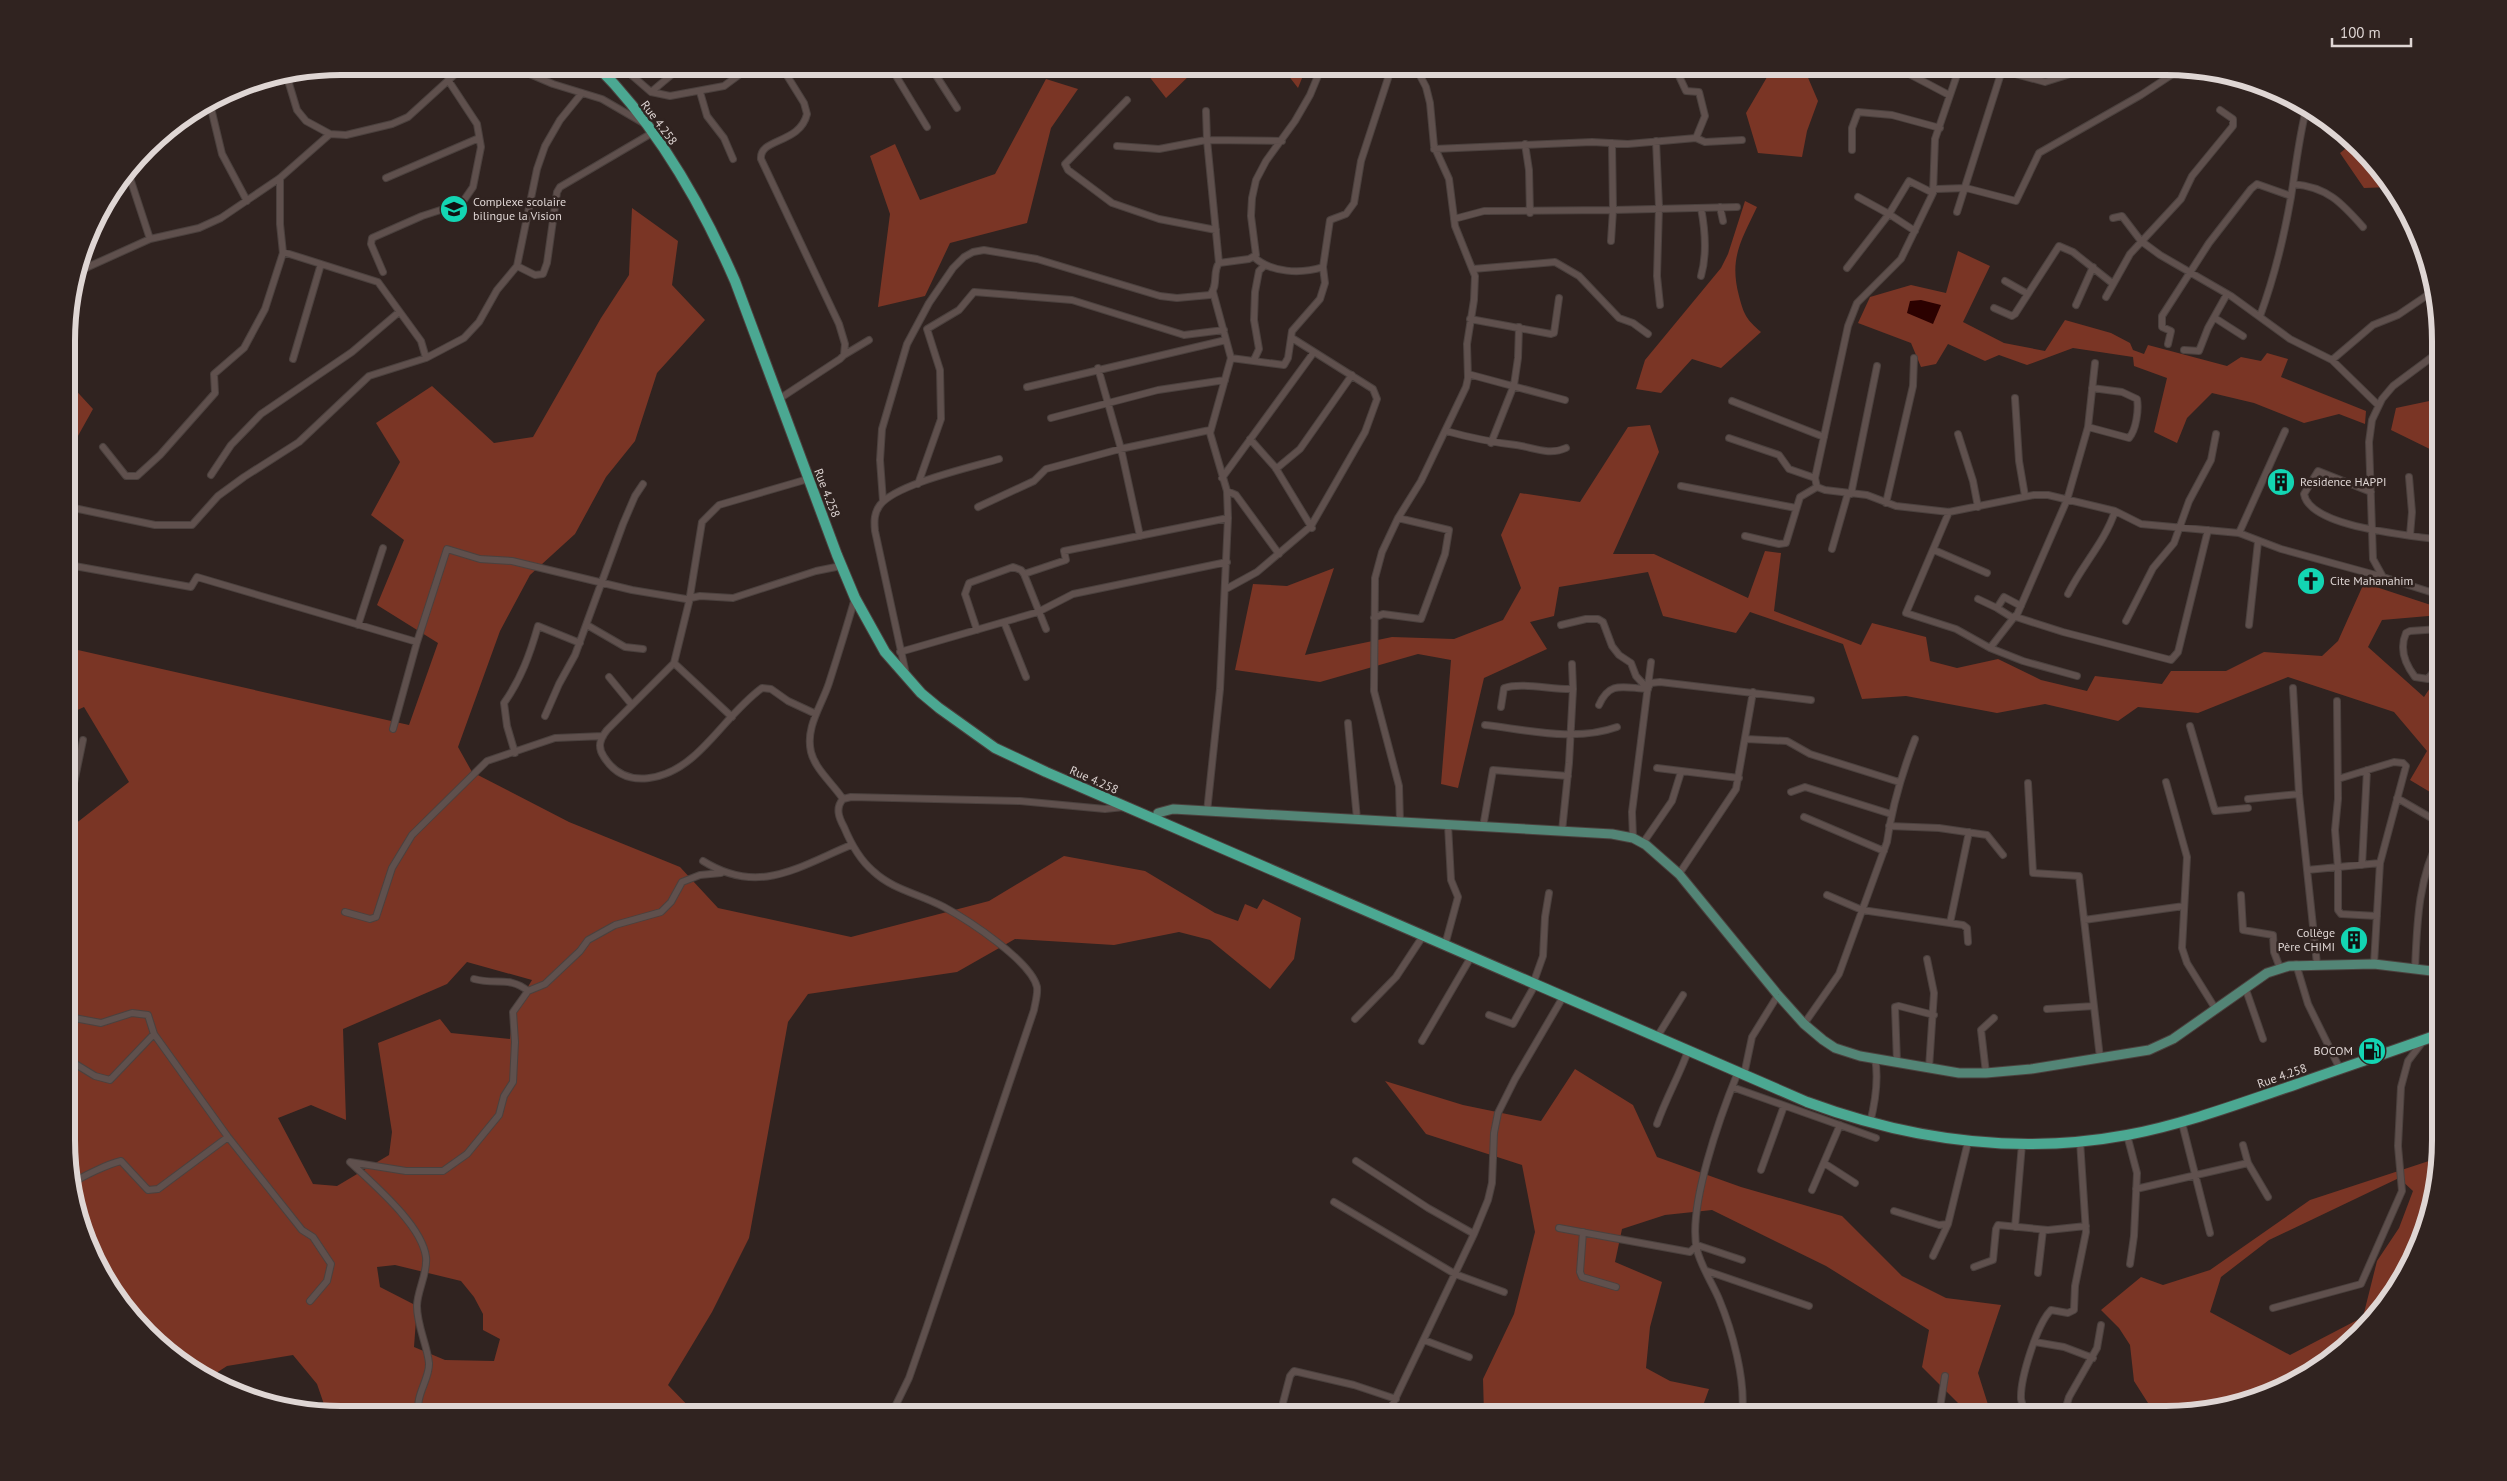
<svg xmlns="http://www.w3.org/2000/svg" width="2507" height="1481" font-family="'PT Sans',sans-serif">
<rect width="100%" height="100%" fill="#302320"/>
<!-- green -->
<path fill="#7a3525" fill-rule="evenodd" d="M1141,66H1226L1223,71L1192,73L1166,98Z
M1281,66H1307L1298,88Z
M1766,66H1803L1818,101L1807,131L1802,157L1758,153L1746,113L1770,72Z
M1046,79L1078,89L1051,128L1027,223L950,243L925,296L878,307L890,214L870,156L895,144L920,200L995,174Z
M2354,142L2360,147L2391,187L2364,188L2340,153Z
M1745,201L1757,207C1741,241 1729,258 1739,296C1744,315 1746,319 1761,332L1721,368L1692,359L1661,393L1636,389L1645,360L1721,268L1728,254Z
M632,208L678,241L672,285L705,320L657,373L635,441L606,477L575,534L530,575L500,631L458,747L472,772L569,822L680,867L718,908L851,937L989,901L1064,856L1145,871L1215,913L1238,921L1245,904L1257,909L1263,899L1301,918L1294,959L1270,989L1210,940L1179,932L1114,945L1015,939L957,972L808,994L788,1022L749,1238L712,1312L668,1385L697,1415H341L327,1413L317,1384L293,1355L227,1366L207,1379L147,1334L112,1292L81,1228L69,1175V833L70,828L129,782L84,707L69,714V648L409,725L438,643L377,605L404,540L371,515L400,462L376,423L432,386L494,443L533,437L601,318L629,275ZM467,962L532,980L513,1012L510,1039L451,1033L440,1019L378,1043L392,1132L389,1155L337,1186L313,1184L278,1118L311,1105L346,1120L343,1029L447,984ZM395,1265L461,1281L474,1297L483,1314V1330L500,1339L494,1361L445,1360L414,1347L417,1306L380,1287L377,1267Z
M1958,251L1990,266L1963,322L2004,343L2045,351L2065,320L2111,333L2130,343L2133,350L2144,354L2148,345L2227,366L2241,357L2261,361L2267,353L2288,359L2281,377L2366,411L2365,424L2339,414L2304,423L2254,403L2212,393L2187,418L2177,443L2154,432L2167,378L2134,366L2133,357L2073,348L2027,365L1999,355L1985,361L1948,344L1936,364L1921,367L1911,343L1858,323L1870,297L1911,285L1946,293Z
M69,383L93,409L69,452Z
M2440,392V454L2391,430L2396,408L2434,400Z
M1650,425L1659,452L1613,554H1654L1748,598L1765,551L1781,553L1774,611L1861,645L1872,623L1926,637L1930,661L1957,668L1998,659L2041,680L2087,691L2095,676L2162,684L2171,671H2226L2264,652L2322,656L2338,641L2364,583L2440,608V615L2382,620L2368,647L2424,697L2440,673V798L2410,780L2427,751L2394,712L2288,677L2198,713L2138,707L2118,721L2045,704L1997,713L1906,696L1862,699L1843,644L1750,612L1736,633L1663,616L1648,572L1559,587L1554,616L1530,622L1547,649L1484,678L1458,788L1441,784L1451,660L1418,654L1320,682L1235,670L1253,584L1287,586L1334,568L1305,655L1392,637L1454,639L1503,620L1521,588L1501,535L1520,493L1580,502L1628,427Z
M1575,1069L1633,1105L1657,1157L1741,1187L1842,1216L1902,1276L1946,1298L2001,1305L1978,1373L1991,1414H1963L1962,1407L1922,1367L1929,1330L1826,1266L1712,1210L1665,1215L1622,1229L1615,1262L1662,1282L1650,1327L1646,1368L1670,1381L1709,1389L1700,1414H1652L1620,1411L1617,1414H1484L1483,1379L1514,1314L1535,1232L1522,1165L1426,1134L1385,1081L1463,1105L1541,1121Z
M2435,1159L2439,1164C2437,1179 2436,1197 2431,1212C2390,1338 2287,1414 2155,1414L2134,1381L2130,1345L2119,1328L2101,1310L2141,1277L2163,1285L2210,1270L2310,1200ZM2399,1178L2413,1191L2399,1228L2377,1261L2363,1317L2290,1355L2210,1312L2221,1277L2269,1240Z"/>
<!-- water -->
<path fill="#2b0100" d="M1921,300L1941,305L1933,324L1907,313L1910,301Z"/>
<g fill="none" stroke-linecap="round" stroke-linejoin="round">
<defs>
<path id="minor" d="M511,66L553,84L602,99L645,124
M621,66L651,92L670,96L724,86L751,66
M890,66L927,127
M930,66L957,108
M1678,66L1679,76L1686,91L1699,92L1705,116L1696,138
M1894,66L1949,95
M1986,66L2045,82L2080,71L2088,66
M287,77L297,110L306,121L330,134L346,135L392,124L408,117L464,66
M651,92L682,66
M700,92L707,116L724,138L733,159
M1127,100L1065,164L1068,170L1112,203L1159,219L1216,230
M210,104L222,154L247,201
M1206,111L1207,140L1219,263
M1656,141L1659,207L1657,276L1660,305
M1612,143L1613,210L1737,207
M1525,144L1529,170L1530,213
M1117,146L1159,149L1206,140L1282,141
M1434,149L1592,142L1628,144L1696,138L1705,142L1742,140
M1852,150V128L1858,112L1892,115L1940,128
M129,175L150,239
M386,178L479,138
M2293,184C2327,187 2341,202 2363,227
M1937,189L1966,188L2016,201L2039,153L2141,95L2182,68
M1720,207L1723,221
M1701,208C1705,229 1707,255 1701,276
M1957,212L2003,67
M2113,218L2122,216L2141,241L2160,255L2231,296L2290,339L2332,360L2378,405
M1454,219L1484,211L1613,210L1611,241
M1915,231L1889,214L1909,181L1933,193
M283,252L378,282L421,341L426,358
M1254,257C1271,273 1301,274 1323,267L1330,220L1346,214L1354,203L1361,161L1392,66
M517,266L535,275L543,274L547,263L557,192L560,187L652,133
M1847,268L1889,214L1858,197
M1473,269L1555,262L1579,276L1619,318L1633,323L1648,334
M79,271L150,239L199,228L221,218L280,178L330,134
M383,272L371,244L372,238L422,216L462,203L473,187L481,147L477,124L448,80
M2005,281L2028,294
M2106,297L2130,254L2181,199L2192,176L2233,126V119L2220,110
M2076,305L2093,267
M1994,308L2012,316L2015,314L2059,246L2073,252L2112,283
M2260,316C2274,278 2284,237 2291,197C2296,166 2299,136 2307,106
M2215,318L2243,336
M1470,319L1551,334L1554,333L1559,298
M2168,344L2171,331L2162,327V316L2209,243L2251,189L2257,184L2291,196
M2184,350L2199,351L2208,328L2227,294
M844,355L869,340
M1231,358L1284,365L1288,358L1292,331L1320,299L1325,283L1323,267
M293,359L321,264
M1254,360L1259,349L1254,320L1255,292L1259,271L1264,266
M2332,360L2373,325L2398,315L2429,294
M2095,363L2088,427L2067,500L2016,617L2063,632L2171,660L2178,652L2208,530
M1098,368L1121,449L1140,536
M1468,374L1565,400
M1027,387L1226,340
M2015,398L2019,461L2025,496
M779,399L840,359L844,355L845,344L839,324L761,159C759,138 800,144 807,114L804,103L781,66
M1732,401L1824,437
M1051,418L1158,390L1225,380
M2088,427L2129,438C2136,430 2139,410 2137,399L2122,392L2092,388
M1446,431C1471,438 1490,442 1516,445C1532,447 1549,456 1566,448
M1958,434L1973,481L1978,507
M1729,438L1779,455L1789,469L1815,478
M1250,439L1275,467L1312,528
M1491,443L1514,385L1518,358L1519,327
M103,447L126,476H137L160,455L215,393L214,374L244,348L265,309L283,253L280,224V178
M1276,469L1300,449L1352,375
M211,475L231,445L261,414L352,352L399,312
M2409,477L2412,512L2410,535
M1222,478L1314,352
M808,479L719,505L702,522L689,602L674,663L607,730C600,739 597,747 604,757C626,792 668,779 694,756C718,735 736,707 762,688L771,689L788,701L816,714
M918,484L941,419L940,370L927,329L959,310L974,292L1072,300L1184,335L1224,330
M1681,486L1796,508
M1817,487L1815,478L1848,326L1857,303L1901,259L1933,193L1935,139L1960,66
M1227,491L1236,495L1279,554
M2371,492L2318,471L2304,494C2310,528 2411,535 2440,540
M1851,494L1877,366
M883,501L880,460L882,429L907,344L929,303L953,268L964,257L973,252L984,250L1037,259L1160,296L1177,298L1210,295C1219,285 1212,272 1219,263L1249,259L1256,255L1251,216L1252,198L1256,180L1266,161L1295,121L1310,95L1322,66
M1886,503L1913,386L1914,358
M69,507L155,525H192L218,496L244,477L299,442L369,376L426,358L464,338L479,322L497,290L517,266L537,169L545,146L560,120L582,93
M978,507L1034,481L1046,469L1120,449L1210,430
M1949,512L1906,613L1956,629L1990,648L2023,661L2077,676
M2239,533L2285,431
M1745,536L1779,544L1786,543L1800,497L1817,487L1825,490L1867,495L1896,506L1949,512L2034,495H2048L2115,511L2141,524L2239,533L2281,549L2383,577L2440,595
M1832,549L1848,493
M1934,550L1987,573
M69,565L191,587L197,577L417,642
M1024,574L1066,560L1064,551L1228,518
M2383,577L2373,559L2369,442L2372,420L2382,399L2393,386L2440,351
M1226,589L1257,572L1311,526L1365,432L1377,399L1373,389L1292,338
M2068,594C2082,565 2105,542 2115,511
M2437,595L2440,579
M1978,599L1997,608
M1374,618L1383,614L1421,619L1445,554L1449,530L1398,518
M2013,618L1997,608L2004,597L2021,606
M2126,621L2153,568L2174,543L2189,501L2211,460L2216,434
M1004,622L1026,677
M358,625L383,548
M587,625L625,647L643,649
M1561,625L1586,619H1598L1603,622L1612,646L1619,655L1631,663L1636,676L1648,689
M2249,625L2258,542
M2440,629L2410,631L2406,633C2399,649 2405,664 2415,677L2428,679L2440,663
M977,630L965,594L969,583L1013,567L1021,570L1024,574L1046,629
M1990,648L2015,616
M900,652L1038,612L1073,594L1227,562
M674,663L732,717
M906,674L875,531C874,521 874,513 880,505C896,484 972,467 999,459
M609,677L632,705
M1648,688L1651,683L1660,682L1811,700
M2293,688L2299,794L2317,964
M2337,701L2338,799L2335,830L2338,868V910L2341,914L2377,916
M1599,705C1610,680 1624,688 1648,689
M1501,707L1504,688C1522,682 1553,690 1573,689
M545,716L559,684L575,655L623,524L635,496L643,484
M1348,723L1357,819
M1485,725C1528,730 1575,742 1617,727
M2190,726L2215,811L2248,808
M393,729L417,642L447,549L480,559L512,561L632,590L686,599L700,596L733,598L816,571L841,566
M1746,739L1787,741L1810,754L1899,782
M515,753L507,726L504,703C521,679 530,654 538,626L580,643
M1657,768L1739,778
M2338,779L2394,762L2403,763L2406,766L2380,863L2374,964
M2166,782L2187,857L2182,948L2187,963L2215,1008
M2028,783L2033,873L2079,876L2100,1058
M1791,792L1805,787L1891,814
M2397,798L2440,823
M843,799C833,784 815,769 811,752C805,727 822,705 829,683C838,655 847,626 855,598
M2248,799L2299,794
M69,807L83,740
M1207,812L1220,689L1228,518L1227,491L1210,433L1231,358L1213,292
M1804,817L1884,851
M1400,822L1399,786L1374,691L1375,578L1382,552L1398,518L1421,481L1466,387L1468,378L1467,344L1474,300L1475,276L1455,226L1449,179L1434,146L1430,103L1426,87L1415,66
M1889,826L1939,828L1987,835L2003,855
M1483,827L1493,770L1568,776
M1562,831L1569,763L1573,689L1572,664
M1633,838L1632,812L1651,662
M1643,843L1672,801L1681,772
M703,861C759,896 798,867 851,845
M2362,865L2367,770
M2307,870L2380,863
M1679,874L1736,789L1753,692
M1827,895L1862,910L1963,925L1967,928L1968,942
M2241,895L2243,930L2273,935L2274,952L2280,968
M345,912L370,919L376,917L392,868L412,835L487,761L555,738L603,736
M2084,920L2184,906
M1950,923L1969,832
M1445,945L1458,897L1451,880L1448,825
M1927,959L1934,993L1929,1068
M2296,964L2308,1004L2340,1069
M2415,969C2417,925 2418,877 2440,838
M474,979C496,985 510,976 528,991
M1533,984L1543,956L1545,917L1549,893
M2245,987L2263,1039
M2047,1009L2094,1006
M1489,1015L1513,1024L1535,985
M69,1017L101,1023L132,1013L148,1015L154,1034L228,1137L302,1230L313,1237L331,1264L327,1281L310,1301
M1355,1019L1396,977L1423,936
M1804,1024L1839,974L1887,842C1892,806 1902,773 1915,739
M1657,1037L1683,995
M1422,1041L1471,957
M1897,1062L1895,1007L1899,1006L1934,1015
M77,1065L95,1076L110,1080L154,1034
M1738,1072C1721,1114 1687,1207 1697,1250C1701,1266 1712,1283 1719,1299C1732,1330 1746,1380 1742,1414
M1986,1073L1981,1030L1994,1018
M1744,1075L1752,1037L1778,995
M1732,1087L1876,1138
M1870,1123C1875,1103 1879,1079 1875,1058
M2182,1123L2210,1233
M1657,1124C1666,1098 1679,1076 1688,1051
M2127,1135L2137,1173L2134,1236L2130,1264
M2243,1145L2248,1163L2268,1197
M1356,1161L1428,1208L1474,1234
M1824,1163L1855,1183
M1761,1170L1784,1106
M71,1184C83,1176 108,1164 121,1161L148,1190L158,1189L228,1137
M2136,1189L2248,1163
M1812,1190L1840,1125
M1334,1202L1455,1274L1504,1292
M1894,1211L1939,1225L1948,1224L1968,1142
M2015,1227L2022,1144
M1559,1228L1690,1252L1697,1245L1742,1260
M1583,1232L1580,1272L1582,1277L1616,1287
M1933,1256L1948,1224
M1974,1267L1993,1260L1996,1229L1998,1225L2048,1230L2086,1226
M1707,1271L1809,1306
M2038,1273L2043,1230
M2273,1308L2361,1284L2402,1191L2398,1146L2401,1087L2408,1061L2424,1040
M1424,1340L1469,1357
M2035,1342L2064,1347L2093,1358
M1280,1414L1290,1376L1294,1371L1354,1385L1396,1399
M1388,1414L1474,1234L1488,1200L1492,1183L1494,1133L1498,1113L1515,1079L1563,997
M1939,1414L1945,1376
M2025,1414C2024,1409 2022,1404 2021,1399C2020,1379 2037,1324 2051,1310L2068,1313L2074,1310L2075,1286L2086,1232L2080,1141
M2064,1414L2069,1397L2097,1348L2101,1325
M2097,1414V1409
M420,1415C413,1397 430,1380 429,1363C427,1344 417,1326 417,1306C417,1291 428,1273 426,1257C422,1225 373,1184 350,1162L406,1171H443L467,1154L499,1115L504,1096L513,1082L515,1042L513,1012L528,991L545,984L580,951L588,940L615,925L661,912L671,902L682,882L700,875L721,873
M891,1415L909,1378L927,1326L1034,1010C1035,1003 1038,995 1037,987C1031,961 968,920 944,907C920,894 893,890 873,871C859,859 851,844 844,827C839,818 835,808 843,799L851,797L1020,801L1105,809L1124,807"/>
<path id="major" d="M1158,813L1173,809L1612,834L1633,838L1646,845L1679,874L1778,995L1804,1024L1823,1040L1835,1048L1860,1056L1959,1073H1986L2031,1069L2149,1050L2173,1039L2267,973L2289,966L2374,964L2440,972"/>
<path id="highway" d="M597,66C658,127 701,203 735,281L837,555L855,598L885,652L921,693L939,708L995,748L1046,772L1807,1102C1910,1140 2019,1155 2127,1135C2185,1124 2241,1103 2297,1084C2345,1067 2393,1051 2440,1034"/>
</defs>
<!-- minor casing -->
<use href="#minor" stroke="#4b413e" stroke-width="8"/>
<!-- major casing -->
<use href="#major" stroke="#4b413e" stroke-width="11"/>
<!-- highway casing -->
<use href="#highway" stroke="#4b413e" stroke-width="12"/>
<!-- minor -->
<use href="#minor" stroke="#5f504d" stroke-width="6"/>
<!-- major -->
<use href="#major" stroke="#538576" stroke-width="9"/>
<!-- highway -->
<use href="#highway" stroke="#4ba892" stroke-width="10"/>
</g>
<!-- icons -->
<defs>
<symbol id="school-disc" viewBox="-11 -11 22 22"><circle r="9.5" fill="#13d5b3" stroke="#302320"/><path d="M0-5L7-2L0 1L-7-2ZM-4 1L0 2.5L4 1V4Q0 6-4 4Z" fill="#111"/></symbol>
<symbol id="building-disc" viewBox="-11 -11 22 22"><circle r="9.5" fill="#13d5b3" stroke="#302320"/><path d="M-4-6H4V6H1V3H-1V6H-4ZM-2.5-4.3h1.7v1.8h-1.7ZM.8-4.3h1.7v1.8H.8ZM-2.5-1h1.7V.8h-1.7ZM.8-1h1.7V.8H.8Z" fill="#111"/></symbol>
<symbol id="church-disc" viewBox="-11 -11 22 22"><circle r="9.5" fill="#13d5b3" stroke="#302320"/><path d="M-1.2-6h2.4v3.5h3.3v2.4h-3.3V6h-2.4V-.1h-3.3v-2.4h3.3Z" fill="#111"/></symbol>
<symbol id="fuel-disc" viewBox="-11 -11 22 22"><circle r="9.5" fill="#13d5b3" stroke="#302320"/><path d="M-5.5-6h7V0h2V4h1.3V-2.5L3-4.5l.8-.8L6-3V5H2.5V1h-1V6h-7ZM-4.2-4.7v3.2H.2V-4.7Z" fill="#111"/></symbol>
</defs>
<g fill-rule="evenodd">
<use href="#school-disc" x="438" y="193" width="32" height="32"/>
<use href="#building-disc" x="2265" y="466" width="32" height="32"/>
<use href="#church-disc" x="2295" y="565" width="32" height="32"/>
<use href="#building-disc" x="2338" y="924" width="32" height="32"/>
<use href="#fuel-disc" x="2356" y="1035" width="32" height="32"/>
</g>
<g text-anchor="middle" stroke-width="5" stroke-linejoin="round" paint-order="stroke">
<!-- street labels -->
<g font-size="12" fill="#dfd6d4" stroke="#302320">
<text transform="translate(659 123) rotate(53)" y="4">Rue 4.258</text>
<text transform="translate(827 493) rotate(69)" y="4">Rue 4.258</text>
<text transform="translate(1094 780) rotate(24)" y="4">Rue 4.258</text>
<text transform="translate(2282 1076) rotate(-19)" y="4">Rue 4.258</text>
</g>
<!-- poi labels -->
<g font-size="12" fill="#dfd6d4" stroke="#302320" text-anchor="start">
<text x="473" y="206">Complexe scolaire<tspan x="473" dy="14">bilingue la Vision</tspan></text>
<text x="2300" y="486">Residence HAPPI</text>
<text x="2330" y="585">Cite Mahanahim</text>
<text x="2335" y="937" text-anchor="end">Collège<tspan x="2335" dy="14">Père CHIMI</tspan></text>
<text x="2353" y="1055" text-anchor="end">BOCOM</text>
</g>
</g>
<!-- crop -->
<path d="M0 0H2507V1481H0ZM341 75H2166A266 266 0 0 1 2432 341V1140A266 266 0 0 1 2166 1406H341A266 266 0 0 1 75 1140V341A266 266 0 0 1 341 75Z" fill="#302320" fill-rule="evenodd"/>
<path fill="none" stroke="#dfd6d4" stroke-width="6" d="M341 75H2166A266 266 0 0 1 2432 341V1140A266 266 0 0 1 2166 1406H341A266 266 0 0 1 75 1140V341A266 266 0 0 1 341 75Z"/>
<!-- scale -->
<path d="M2332 38v8h79v-8" fill="none" stroke="#dfd6d4" stroke-width="2.5"/>
<text x="2340" y="38" font-size="15" fill="#dfd6d4" stroke="#302320" stroke-width="4" paint-order="stroke">100 m</text>
</svg>
